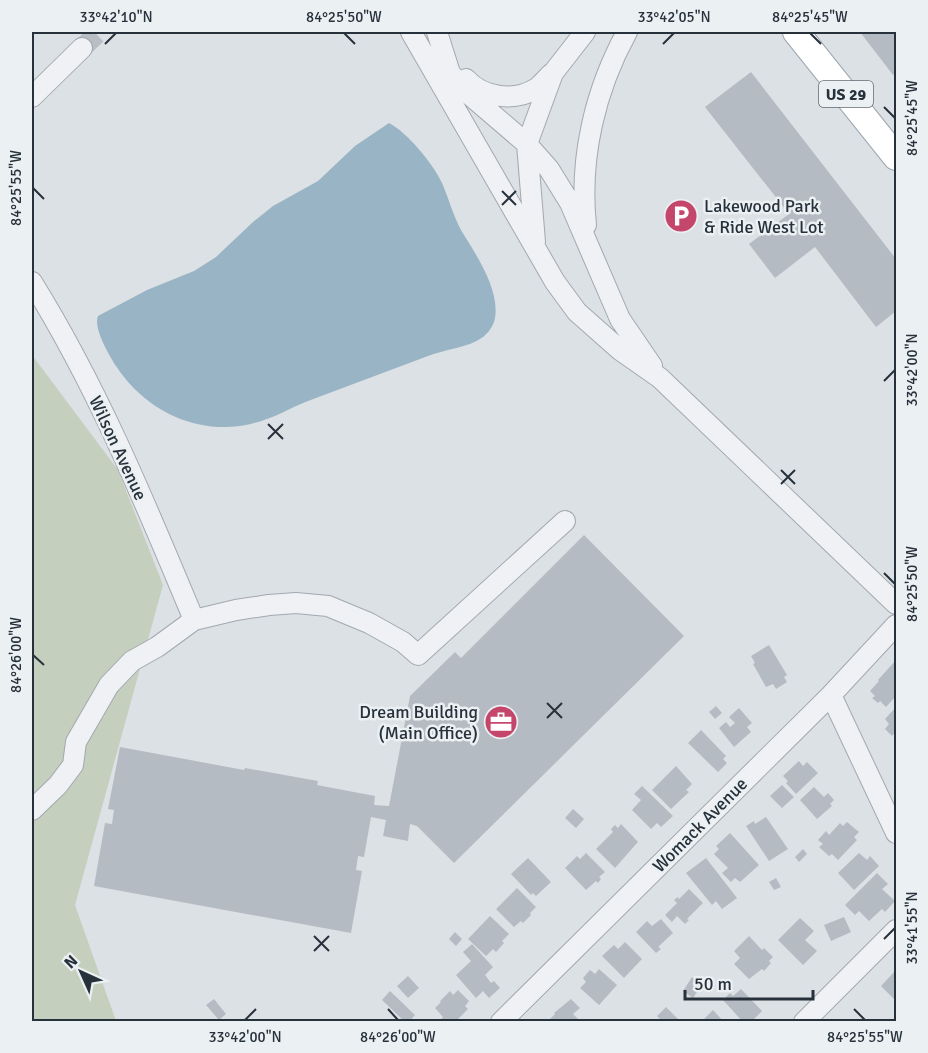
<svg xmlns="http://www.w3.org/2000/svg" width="928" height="1053" font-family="Signika,sans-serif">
<rect width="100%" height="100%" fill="#dce1e5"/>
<!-- green -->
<path fill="#c5cfbe" d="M32,355L118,470L163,585L75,905L116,1021H32Z"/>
<!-- water -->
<path fill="#99b4c4" d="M389,123C407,132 434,165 442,183C449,199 453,215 461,230C475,253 500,289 495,318C494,325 489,332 483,337C468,348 445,349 428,356C388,371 348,386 308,401C290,408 272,419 254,423C241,427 221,428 208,426C170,421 137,398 116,366C109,355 93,328 98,316L147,290L194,271L216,257L253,222L273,206L318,181L355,146Z"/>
<!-- building -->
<path fill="#b4bbc2" d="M860,32H896V72L893,75Z
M751,72L896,259V311L876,327L815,247L775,278L749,244L789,214L705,107Z
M584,535L684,636L454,863L417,826L410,824L408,841L383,836L386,820L371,817L364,857L358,856L356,870L362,871L351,933L94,886L105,823L112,824L114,810L108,809L120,747L244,770L245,768L318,781L317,785L375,796L374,805L389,806L410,696L455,652L461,658Z
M769,645L787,675L784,677L787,682L776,689L773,684L766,687L753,664L755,663L751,656Z
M896,660V696L886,707L880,701L878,703L872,698L875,696L870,691L879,681L878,680Z
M716,706L722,713L715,719L709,712Z
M896,707V731L892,736L885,729L889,724L885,719Z
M739,708L752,723L747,727L751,732L734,747L719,728L726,722L730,727L735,723L729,717Z
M701,730L726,756L723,759L727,763L718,772L688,743Z
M799,761L803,766L807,762L818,773L796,794L786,783L788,781L783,776Z
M676,766L692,784L686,790L689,792L671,809L652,790Z
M782,785L794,797L782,808L770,796Z
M642,786L673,816L661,827L657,823L651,829L632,810L641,800L634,794Z
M814,787L824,797L828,793L834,800L830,804L832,806L817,819L800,800Z
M573,809L584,819L576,828L565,818Z
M766,817L788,849L769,861L746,826L754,821L755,824Z
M847,822L859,832L854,837L857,840L838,860L832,854L829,856L819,847L823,844L818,840L826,831L829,835L840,823L843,826Z
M621,824L638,842L615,868L596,849L613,832L611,829L615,825L618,828Z
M730,833L759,865L740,882L735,878L731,882L722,873L728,868L714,854L719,849L716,846Z
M803,849L807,854L799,862L795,857Z
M586,853L605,872L599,877L601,879L598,883L596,881L586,890L565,868L577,856L580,859Z
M859,853L867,860L870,856L879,866L854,890L838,873Z
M528,858L551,882L536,896L533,893L531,895L511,874Z
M706,858L737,898L722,909L716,901L712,905L686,873Z
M877,873L888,884L882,889L895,901L885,912L882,909L869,921L859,911L855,915L845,905Z
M776,878L781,887L774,890L769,882Z
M517,888L536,907L530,913L531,915L523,923L521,921L514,927L496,909Z
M689,889L703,903L687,919L689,920L685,924L677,916L672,922L665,915L677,903L674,900L678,897L679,899Z
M490,916L509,934L502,941L504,943L496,952L493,949L486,956L468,939Z
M844,917L851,932L831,941L824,925Z
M800,918L814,931L805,940L817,951L803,965L778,940Z
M661,919L673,933L658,947L661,949L656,953L636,932L647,921L652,926Z
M455,932L462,939L456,946L449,939Z
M749,936L762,950L764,948L773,957L769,961L771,963L764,971L762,969L749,979L734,964L740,958L734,951Z
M625,942L642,959L624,978L602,956L614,945L618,949Z
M472,944L493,967L485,975L491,983L494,981L500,988L489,998L483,991L476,998L456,975L471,961L463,952Z
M599,969L617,985L599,1005L580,988L586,982L583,978L590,970L595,974Z
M896,970V1001L881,986Z
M408,976L419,988L408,998L397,986Z
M692,977L702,984L693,998L683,991Z
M741,989L762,1011L751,1022H743L723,1000L730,993L733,996Z
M458,990L469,1001L465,1006L468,1009L455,1022H439L443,1017L435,1008L441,1002L440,1001L450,991L453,995Z
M390,991L415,1015L409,1022H405L382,1000Z
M214,999L226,1014L219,1020L206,1005Z
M571,999L580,1008L573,1014L581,1022H550L549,1020L555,1014L554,1013Z
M666,1007L679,1020L678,1022H663L657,1016Z
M713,1010L724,1022H701Z"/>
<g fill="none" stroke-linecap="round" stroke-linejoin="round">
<!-- minor-tunnel -->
<path stroke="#b8bec3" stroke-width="20" stroke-dasharray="20 10" stroke-linecap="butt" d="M82,48L99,32"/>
<defs>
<path id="minor" d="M411,32L555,282L577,312L620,350L660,378L896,604
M437,32L450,73L465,91L527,144L549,169L570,203L620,319L652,366
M466,79C483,98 515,102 537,88C542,84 546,79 551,74
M32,97L82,48
M586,225C579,158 595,90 627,32
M535,242L527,144L553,73L585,32
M32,282C98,388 146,505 194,620
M831,695L896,833
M32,810L58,785L73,765L76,742L109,685L132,661L157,647L194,620L236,610L269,605L296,603L328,606L369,623L403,642L418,655L565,521
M501,1022L831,695L896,625
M804,1022L896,930"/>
<path id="major" d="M796,32L896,157"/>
</defs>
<!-- minor casing -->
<use href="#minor" stroke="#a2a9af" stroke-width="22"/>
<!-- major casing -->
<use href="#major" stroke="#9ca7b0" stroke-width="28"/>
<!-- minor -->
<use href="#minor" stroke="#eff1f4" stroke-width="20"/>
<!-- major -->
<use href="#major" stroke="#fff" stroke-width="26"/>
</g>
<!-- ticks -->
<path fill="none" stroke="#27313b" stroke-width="2" d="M344,33L355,44M810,33L821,44M105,44L116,33M663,44L674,33M884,107L895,118M33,188L44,199M502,191L516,205M502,205L516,191M884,381L895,370M268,424L283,439M268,439L283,424M781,470L795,484M781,484L795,470M884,573L895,584M33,655L44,665M547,703L562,718M547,718L562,703M314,936L329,951M884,939L895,928M314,951L329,936M388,1009L398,1020M854,1009L865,1020M245,1020L256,1009"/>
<!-- icons -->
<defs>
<symbol id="parking-disc" viewBox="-11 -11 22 22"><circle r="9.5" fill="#c5466b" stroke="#ebf0f3"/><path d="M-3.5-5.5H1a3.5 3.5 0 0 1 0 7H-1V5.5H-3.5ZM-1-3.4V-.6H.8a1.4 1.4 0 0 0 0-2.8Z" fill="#fff"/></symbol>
<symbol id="office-disc" viewBox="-11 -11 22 22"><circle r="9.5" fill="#c5466b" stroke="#ebf0f3"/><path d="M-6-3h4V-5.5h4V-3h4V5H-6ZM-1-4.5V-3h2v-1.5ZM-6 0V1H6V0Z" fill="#fff"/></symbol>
</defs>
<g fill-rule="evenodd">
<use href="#parking-disc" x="662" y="197" width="38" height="38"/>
<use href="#office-disc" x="482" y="703" width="38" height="38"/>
</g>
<g text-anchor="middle" stroke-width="5" stroke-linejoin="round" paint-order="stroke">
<!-- shield labels -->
<rect fill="#ebf0f3" stroke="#626a72" stroke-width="1.5" x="819" y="81" width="54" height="26" rx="4.5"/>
<g font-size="16" font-weight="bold" fill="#27313b">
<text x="846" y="100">US 29</text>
</g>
<!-- poi labels -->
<g font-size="18" fill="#27313b" stroke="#ebf0f3" text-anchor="start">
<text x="704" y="212">Lakewood Park<tspan x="704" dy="21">&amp; Ride West Lot</tspan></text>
<text x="478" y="718" text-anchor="end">Dream Building<tspan x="478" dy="21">(Main Office)</tspan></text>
</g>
<!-- street labels -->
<g font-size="18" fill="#27313b" stroke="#ebf0f3">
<text transform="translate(118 448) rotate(65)" y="6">Wilson Avenue</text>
<text transform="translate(700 825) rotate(-45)" y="6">Womack Avenue</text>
</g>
</g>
<!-- border -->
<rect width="928" height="1053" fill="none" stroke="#ebf0f3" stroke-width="66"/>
<!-- north arrow -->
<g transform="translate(81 972) rotate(315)" stroke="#ebf0f3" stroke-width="4.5" paint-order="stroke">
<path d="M0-4.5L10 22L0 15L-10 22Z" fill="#27313b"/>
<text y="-9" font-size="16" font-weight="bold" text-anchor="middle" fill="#27313b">N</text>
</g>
<!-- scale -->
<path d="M685 990v9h128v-9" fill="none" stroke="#27313b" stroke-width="3"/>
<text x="694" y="990" font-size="18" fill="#27313b" stroke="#ebf0f3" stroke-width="4.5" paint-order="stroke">50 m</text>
<rect x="33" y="33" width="862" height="987" fill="none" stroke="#27313b" stroke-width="2"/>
<g font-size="15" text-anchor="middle" fill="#27313b">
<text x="116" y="22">33°42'10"N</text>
<text x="344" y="22">84°25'50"W</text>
<text x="674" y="22">33°42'05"N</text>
<text x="810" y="22">84°25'45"W</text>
<text transform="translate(912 118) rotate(-90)" y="5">84°25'45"W</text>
<text transform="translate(16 188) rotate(-90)" y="5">84°25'55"W</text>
<text transform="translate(912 370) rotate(-90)" y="5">33°42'00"N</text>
<text transform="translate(912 584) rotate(-90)" y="5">84°25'50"W</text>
<text transform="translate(16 655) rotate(-90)" y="5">84°26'00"W</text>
<text transform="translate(912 928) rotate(-90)" y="5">33°41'55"N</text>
<text x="245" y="1042">33°42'00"N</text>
<text x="398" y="1042">84°26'00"W</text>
<text x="865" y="1042">84°25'55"W</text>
</g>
</svg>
